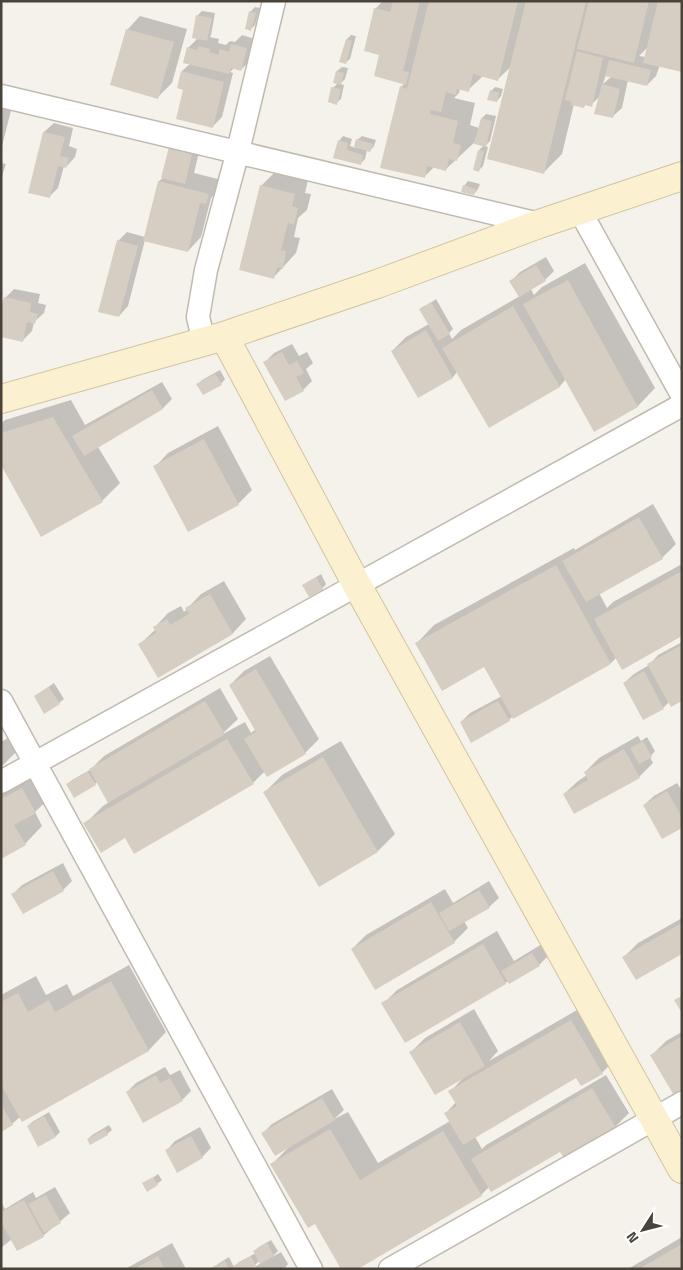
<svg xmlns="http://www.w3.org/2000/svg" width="683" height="1270" font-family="'Titillium Web',sans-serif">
<rect width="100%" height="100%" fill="#f5f2ec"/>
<!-- shadow -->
<path fill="#0003" fill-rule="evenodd" d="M383,1H682L656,76L647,85L628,80L622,108L612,117L600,96L591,105L586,104L584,107L574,104L562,154L544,172L512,66L498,79L483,76L468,90L460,88L459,93L454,98L475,103L470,125L479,128L482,118L486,114L496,116L490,141L485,146L488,147L483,166L479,170V150L484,145L477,140L446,169L435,166L424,177L401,87L405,83L381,54L375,9ZM648,47L646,57L639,56ZM606,74L612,76L603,84Z
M255,7L260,8L255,25L251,29L250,12Z
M202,11L215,13L211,35L210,37L219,39L218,43L226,45L230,41L235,42L242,35L255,39L250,60L241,70L234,68L230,72L233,73L222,117L212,127L184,89L182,71L191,63L188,48L198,38L193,37L198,15Z
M140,16L187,29L172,83L158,97L127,30Z
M351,35L356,36L350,59L345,63L347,39Z
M342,67L348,68L345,79L340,84L344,85L341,99L336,103L333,88L338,83L335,82L337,71Z
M495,87L503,89L501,96L497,101L491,91Z
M1,96L14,99L1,150Z
M54,123L73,128L69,146L77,149L75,157L66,167L64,166L58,188L49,197L44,132Z
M343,136L352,139L350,146L356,148L357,140L362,136L376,140L374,146L370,151L367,150L365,159L361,163L335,157L339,141Z
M201,144L194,173L222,180L220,189L211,198L201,237L188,251L145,240L128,306L119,316L118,241L127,232L145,237L159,181L163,178L170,148Z
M1,163L6,164L1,179Z
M275,172L308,180L305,193L311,194L307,210L298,218L294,237L300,238L296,253L273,278L261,186Z
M468,181L480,184L478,189L474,194L464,186Z
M546,257L554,271L545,280L531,289L534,295L542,287L585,263L655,388L638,406L594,430L566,379L560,386L489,426L457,372L453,377L418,396L392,351L406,337L429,324L421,310L436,299L453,329L449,333L452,339L461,330L520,296L511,281L520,272Z
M14,289L40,294L38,303L46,305L44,313L34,322L32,331L23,340L5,298Z
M292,344L299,356L307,352L313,363L306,369L312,381L303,390L265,362L274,353Z
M220,370L225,379L221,384H198L202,380Z
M162,382L172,399L163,408L98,447L120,483L102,501L1,462V424L5,420L71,400L85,425Z
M218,426L252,490L238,504L155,467L168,453Z
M653,504L676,544L662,558L599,593L607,608L613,602L682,564V635L617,657L611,663L513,716L509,720L461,722L470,713L502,696L485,666L417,643L434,625L574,548L575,550Z
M321,574L326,584L322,589L303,585Z
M224,581L246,619L233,633L159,676L140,644L156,629L155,627L168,613L181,606L184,612L201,594Z
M682,642V700L669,702L663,708L644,718L624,683L634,674L649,665L658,655Z
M270,656L319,739L305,753L265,771L253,783L126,837L85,824L103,806L109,802L97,782L95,784H68L72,780L90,770L104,756L220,688L238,719L221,735L245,722L251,733L256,729L230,685L244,671Z
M54,683L64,699L59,703L35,696Z
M638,736L641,741L647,737L655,751L650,757L653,763L639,777L574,813L564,794L578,781L587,775L585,772L599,758Z
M8,738L16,752L1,767V742Z
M341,741L395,834L378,851L265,792L282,775Z
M40,771L53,795L35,812L42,826L25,844L1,857V792Z
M677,783L682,791V826L644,805L654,796Z
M63,863L72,881L63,890L13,894L22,885Z
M489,881L499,898L489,907L464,921L468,928L454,942L352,949L366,935L445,889L453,903Z
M682,918V953L624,957L638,943Z
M497,931L514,961L542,944L548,956L539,965L505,983L383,1004L397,990Z
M129,965L166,1032L149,1050L22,1120L20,1117L12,1124L1,1131V995L36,976L46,995L67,984L73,996Z
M589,1003L619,1055L602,1073L577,1077L475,1137L482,1149L486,1145L606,1075L629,1113L615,1127L561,1150L489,1187L481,1195L315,1223L272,1164L290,1146L263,1133L272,1124L332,1089L344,1110L334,1119L348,1112L378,1163L450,1121L446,1113L456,1102L450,1092L463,1078L411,1052L425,1038L474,1009L498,1051L489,1061Z
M682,1032V1092L652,1055L666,1041Z
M165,1067L170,1075L180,1070L191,1091L182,1100L127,1092L136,1083Z
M49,1112L60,1132L56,1136L39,1145L28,1126L32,1122Z
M109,1125L112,1130L107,1134L88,1139L92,1135Z
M200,1127L211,1148L202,1157L166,1151L175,1141Z
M158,1174L162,1180L157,1184H144Z
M55,1187L70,1213L43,1236L12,1239L1,1248V1202L5,1209L33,1192L36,1198Z
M682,1237V1269H628Z
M271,1240L278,1251L272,1257L281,1252L288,1264L284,1269H210L229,1257L234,1267L239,1262L256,1253L254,1251L259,1247ZM260,1260L261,1263L253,1268V1267Z
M172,1243L186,1269H126L127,1268Z"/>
<!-- building -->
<path fill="#d6cec2" d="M393,1H420L403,71L409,72L406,85L374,76L379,55L364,51L374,8L390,12Z
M429,1H518L498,81L473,74L469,92L457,89L456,95L446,92L441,112L431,110L430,114L458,121L453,143L461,145L457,161L449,159L446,171L427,166L425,178L380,168L400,86L407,89Z
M526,1H586L544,174L487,159Z
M589,1H649L634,63L577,49Z
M658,1H682V72L643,63Z
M249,11L256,13L251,31L245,29Z
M196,15L212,18L207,41L192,38Z
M126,29L174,42L158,99L110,85Z
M346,39L352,41L346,64L339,62Z
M231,44L247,48L241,71L231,68L229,74L183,63L187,47L197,50L199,46L210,49L209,52L218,55L220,49L229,52Z
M577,51L603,58L592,107L585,105L584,108L571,105L572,102L565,100Z
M609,60L651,70L647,86L605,76Z
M181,71L224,82L213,128L176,119L183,90L177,88Z
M336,71L344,73L341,85L333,83Z
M602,84L620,89L613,118L594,114Z
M331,87L341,89L337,105L328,102Z
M490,90L499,93L497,102L487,100Z
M481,118L492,121L486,147L474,144Z
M43,132L65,137L60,156L69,158L66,168L58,166L50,198L28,193Z
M356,139L373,144L370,152L354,147Z
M338,140L348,143L347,150L363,155L361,165L333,158Z
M169,147L192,154L185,184L161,178Z
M478,150L484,151L479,172L473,170Z
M158,181L209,194L206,204L200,203L188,252L143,241Z
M260,185L295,194L292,206L298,208L294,225L288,223L281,250L286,251L283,269L277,267L274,279L239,270Z
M463,185L476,189L474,195L461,192Z
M117,240L138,246L119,317L98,312Z
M536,265L546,281L519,297L509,281Z
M568,280L638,407L594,432L523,304Z
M4,297L31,303L30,312L38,314L35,324L27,322L23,342L1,337V308Z
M431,302L450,334L438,341L419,309Z
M513,306L560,387L489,428L442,348Z
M426,330L453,378L418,398L391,351Z
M282,352L289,365L297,361L304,373L296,377L304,391L285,401L263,362Z
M215,374L222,385L203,395L196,384Z
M152,390L163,409L84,456L72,436Z
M53,417L103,502L41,537L1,465V433Z
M204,439L239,505L188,532L153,466Z
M639,517L663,559L586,602L562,561Z
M556,565L611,664L513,719L484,667L442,691L415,643Z
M682,571V636L622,670L594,619Z
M316,577L323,590L309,597L302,585Z
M210,594L233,634L158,678L138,644L156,633L153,627L167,619L170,625L189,614L185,608Z
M682,645V701L671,707L647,664Z
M256,669L306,754L267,777L244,739L256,732L229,685Z
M644,671L664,709L643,720L623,683Z
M49,687L60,704L44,714L34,696Z
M205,701L225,734L108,803L89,769Z
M498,701L510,721L471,743L460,722Z
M227,739L254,784L134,854L125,838L101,853L83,823Z
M643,741L652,757L639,764L630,748Z
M624,749L640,778L574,814L563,794L588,780L584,772Z
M323,757L378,852L319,887L263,792Z
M88,772L96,785L74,798L66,784Z
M22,788L36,813L14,825L26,845L1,859V799Z
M667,791L682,817V828L662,839L643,805Z
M53,871L64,891L23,914L11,894Z
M479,890L490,908L449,931L439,913Z
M431,902L455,943L375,990L351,949Z
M682,923V954L636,980L622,957Z
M483,944L506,984L405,1043L381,1003Z
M532,953L540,966L509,984L501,971Z
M111,981L149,1051L22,1122L1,1085V1002L18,993L28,1012L49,1000L55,1012Z
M682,996V1013L674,1000Z
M571,1020L603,1074L581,1086L576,1078L463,1145L444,1113L457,1106L448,1091Z
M460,1022L485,1066L435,1095L409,1052Z
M682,1036V1093L675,1097L650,1055Z
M156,1075L160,1083L170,1078L183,1101L143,1123L126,1092Z
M592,1088L616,1128L564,1158L560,1152L491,1192L471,1159Z
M322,1098L335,1120L275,1156L261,1133Z
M1,1104L13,1125L1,1132Z
M44,1116L56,1137L38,1147L27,1126Z
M105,1129L108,1135L90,1145L87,1139Z
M330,1129L360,1180L443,1131L482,1196L358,1269H341L315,1224L308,1228L270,1164Z
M191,1136L203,1158L177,1173L165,1150Z
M153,1177L158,1185L147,1192L142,1183Z
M46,1195L61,1223L44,1233L28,1204Z
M24,1200L44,1237L17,1251L1,1222V1212Z
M267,1243L274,1256L260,1264L253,1251Z
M682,1244V1269H639Z
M158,1256L165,1269H134Z
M251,1256L256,1266L251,1269H234L233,1266Z
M225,1261L229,1269H210Z"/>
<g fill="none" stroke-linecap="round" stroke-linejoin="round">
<defs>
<path id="street" d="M1,96L539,224
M580,211L682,395
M204,342L198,317L206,270L238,151L274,1
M1,701L311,1269
M1,782L682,405
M390,1269L682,1103"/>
<path id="secondary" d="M224,336L357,585L682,1169
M1,399L224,336L377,284L539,224L682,176"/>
</defs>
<!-- street casing -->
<use href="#street" stroke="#c0baaf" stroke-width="25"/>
<!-- secondary casing -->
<use href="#secondary" stroke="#d0c59f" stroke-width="30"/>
<!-- street -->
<use href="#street" stroke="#fff" stroke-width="22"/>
<!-- secondary -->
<use href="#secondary" stroke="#fbf1d0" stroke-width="28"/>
</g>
<!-- border -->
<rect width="683" height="1270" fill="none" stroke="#49433a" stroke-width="5"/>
<!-- north arrow -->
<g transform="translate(643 1230) rotate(234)" stroke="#ffffff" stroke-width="4" paint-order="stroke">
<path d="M0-4L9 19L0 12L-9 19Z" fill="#49433a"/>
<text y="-8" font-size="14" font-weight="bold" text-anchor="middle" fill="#49433a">N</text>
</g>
</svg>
